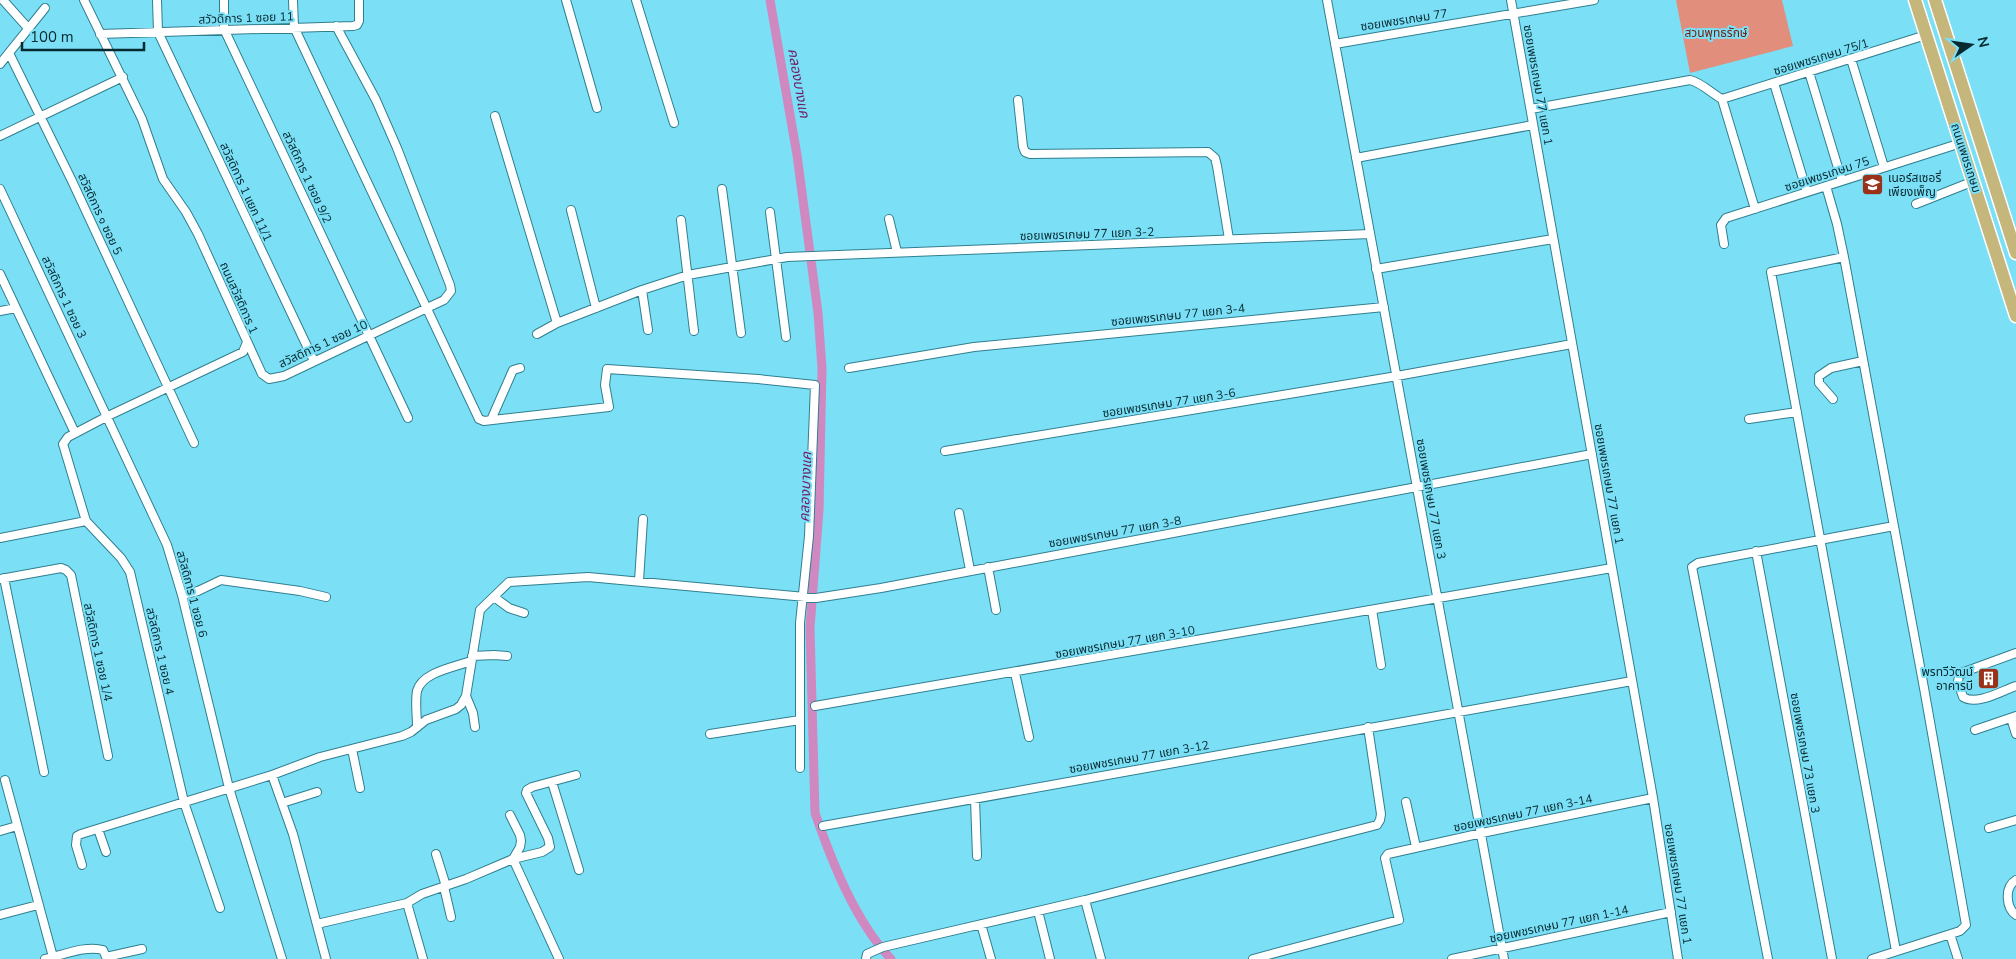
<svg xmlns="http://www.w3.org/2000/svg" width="2016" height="959" font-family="'Nunito Sans','Noto Sans Thai',sans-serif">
<rect width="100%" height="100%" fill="#7bdff6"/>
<!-- green -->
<path fill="#e18f7c" d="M1676,0H1782L1793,46L1690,73Z"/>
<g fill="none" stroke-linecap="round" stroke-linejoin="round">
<!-- canal -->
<path stroke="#cf88c0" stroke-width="9" d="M770,0L797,155L818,313L822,368L819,510L810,628L815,813C832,862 855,921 891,959"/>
<defs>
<path id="minor" d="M3,0L28,28
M84,0L142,119L163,179L186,212L198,234L262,374L269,379L284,376L427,308L444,300L451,291L450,285L397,148L376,100L336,26
M157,0L158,32L314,361
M224,0V29L408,418
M293,0L294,27L479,419L484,421L609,407L605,385L607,369L758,379L815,385L809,536L800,623V768
M566,0L597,108
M636,0L674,123
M1327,0L1504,959
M1511,0L1653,798L1678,959
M100,34L353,26L357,25L359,21V0
M1335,44L1594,0
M9,53L72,181L194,443
M1851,59L1884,167
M0,64L45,8
M1809,72L1842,181
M1774,83L1807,192
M1722,99L1926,35
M1722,99L1755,209
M1018,100L1023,147L1025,152L1030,154L1208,152L1215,158L1217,166L1229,239
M1531,109L1690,80C1702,83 1711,93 1722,99
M495,116L557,323
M0,136L123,77
M1356,158L1533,125
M1826,186L1837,224L1844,257L1924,688L1966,925L1960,931L1872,959
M0,189L167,545L182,595L229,788L282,959
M722,189L741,333
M1916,204L1974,181
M571,210L596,308
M770,212L786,337
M889,219L897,252
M681,220L694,331
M1724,244L1721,225L1726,218L1961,143
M1844,257L1771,272L1896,951
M1376,269L1553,239
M0,274L75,433
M642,290L648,330
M0,311L16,308
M537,334L557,323L642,290L688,275L787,257L1370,234
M849,368L974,347L1384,307
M1833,399L1819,383V376L1831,368L1863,361
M1749,419L1797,412
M491,420L513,370L520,368
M945,451L1397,376L1572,344
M959,513L970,570
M0,538L86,521
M1756,551L1832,959
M988,567L996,610
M4,578L44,772
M0,579L61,568L66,570L71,575L108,756
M639,581L643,519
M182,595L198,591L221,580L300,591L326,597
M494,597L509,608L524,613
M1372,610L1381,665
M2016,653L1964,672L1959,676L1958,682L1963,697C1977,706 2001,691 2016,686
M472,656L494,655L507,656
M1015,673L1029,737
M466,696L473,713L475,727
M815,706L1612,568
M2011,718L2016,734
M417,727C417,715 415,702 417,691C422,672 455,667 471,661
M1975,730L2016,716
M710,734L800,720
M352,749L360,788
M272,775L293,834L326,959
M5,780L53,957
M552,782L579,870
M975,799L977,856
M1406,802L1416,847
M282,803L317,792
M823,826L1632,681
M1989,828L2016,820
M98,829L106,852
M0,831L17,826
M436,854L446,886
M82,865L76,845L77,836L81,834L272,775L320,757L402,736L411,732L426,720L456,709L461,705L466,696L480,610L509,582L588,577L816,598L881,588L1592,454
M2016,880C2004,887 2006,908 2016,915
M444,887L451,917
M1085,900L1101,959
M407,903L423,959
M220,908L184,802L130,572L121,558L86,521L63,444L68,437L108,416L243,352L247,342
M1038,911L1050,959
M0,915L38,905
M317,924L407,903L422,894L466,879L513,859L520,847L521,841L520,835L510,815
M981,924L991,959
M1950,934L1958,959
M106,957L142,949
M45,959C63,955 86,945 103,950L107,959
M559,959L513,859L542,852L550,847L548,838L526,793L527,790L532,787L576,775
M866,959L867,954L883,947L1085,900L1377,825L1380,820L1381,814L1368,727
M1253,959L1399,920L1385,858L1388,854L1482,833L1653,798
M1452,959L1671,912
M1768,959L1692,567L1698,563L1894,526"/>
<path id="primary" d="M1915,0L2016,316
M1935,0L2016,253"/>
</defs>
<!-- minor casing -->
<use href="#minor" stroke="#307f8f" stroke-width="10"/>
<!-- primary casing -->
<use href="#primary" stroke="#fff" stroke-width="15"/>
<!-- minor -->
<use href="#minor" stroke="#fff" stroke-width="8"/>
<!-- primary -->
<use href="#primary" stroke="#c5b67c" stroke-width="12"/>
</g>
<!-- icons -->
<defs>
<symbol id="school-square" viewBox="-11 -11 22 22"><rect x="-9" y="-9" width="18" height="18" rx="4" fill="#9a3219" stroke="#7bdff6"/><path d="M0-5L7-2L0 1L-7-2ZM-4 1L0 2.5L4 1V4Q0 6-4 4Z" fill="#fff"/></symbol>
<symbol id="building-square" viewBox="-11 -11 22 22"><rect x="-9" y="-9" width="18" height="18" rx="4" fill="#9a3219" stroke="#7bdff6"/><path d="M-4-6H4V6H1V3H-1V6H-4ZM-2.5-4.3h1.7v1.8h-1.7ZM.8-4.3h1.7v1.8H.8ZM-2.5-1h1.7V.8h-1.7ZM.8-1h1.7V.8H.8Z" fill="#fff"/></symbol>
</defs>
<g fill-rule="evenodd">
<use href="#school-square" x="1860" y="172" width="25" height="25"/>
<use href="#building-square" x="1976" y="666" width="25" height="25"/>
</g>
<g text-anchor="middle" stroke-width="4" stroke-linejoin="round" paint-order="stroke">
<!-- street labels -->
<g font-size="12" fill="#072930" stroke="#7bdff6">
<text transform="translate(246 18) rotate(-2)" y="4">สวัวดิการ 1 ซอย 11</text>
<text transform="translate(1404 20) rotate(-9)" y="4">ซอยเพชรเกษม 77</text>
<text transform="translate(1821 57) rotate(-17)" y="4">ซอยเพชรเกษม 75/1</text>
<text transform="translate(1538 85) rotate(80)" y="4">ซอยเพชรเกษม 77 แยก 1</text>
<text transform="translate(1966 158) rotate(72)" y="4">ถนนเพชรเกษม</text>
<text transform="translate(1827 174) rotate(-18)" y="4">ซอยเพชรเกษม 75</text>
<text transform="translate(307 177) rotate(65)" y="4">สวัสดิการ 1 ซอย 9/2</text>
<text transform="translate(246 192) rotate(65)" y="4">สวัสดิการ 1 แยก 11/1</text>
<text transform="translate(100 214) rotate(65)" y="4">สวัสดิการ ๑ ซอย 5</text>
<text transform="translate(1087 234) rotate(-2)" y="4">ซอยเพชรเกษม 77 แยก 3-2</text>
<text transform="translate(64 297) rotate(65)" y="4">สวัสดิการ 1 ซอย 3</text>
<text transform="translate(239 298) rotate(66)" y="4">ถนนสวัสดิการ 1</text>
<text transform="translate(1178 315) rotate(-6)" y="4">ซอยเพชรเกษม 77 แยก 3-4</text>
<text transform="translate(323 344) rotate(-25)" y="4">สวัสดิการ 1 ซอย 10</text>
<text transform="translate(1169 403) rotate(-9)" y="4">ซอยเพชรเกษม 77 แยก 3-6</text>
<text transform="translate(1609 484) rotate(80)" y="4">ซอยเพชรเกษม 77 แยก 1</text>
<text transform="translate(1431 499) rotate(80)" y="4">ซอยเพชรเกษม 77 แยก 3</text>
<text transform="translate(1115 532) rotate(-10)" y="4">ซอยเพชรเกษม 77 แยก 3-8</text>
<text transform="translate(192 594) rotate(75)" y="4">สวัสดิการ 1 ซอย 6</text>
<text transform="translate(1125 642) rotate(-10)" y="4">ซอยเพชรเกษม 77 แยก 3-10</text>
<text transform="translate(160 651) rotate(77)" y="4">สวัสดิการ 1 ซอย 4</text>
<text transform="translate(98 652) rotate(78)" y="4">สวัสดิการ 1 ซอย 1/4</text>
<text transform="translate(1805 753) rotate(80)" y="4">ซอยเพชรเกษม 73 แยก 3</text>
<text transform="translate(1139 757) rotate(-10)" y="4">ซอยเพชรเกษม 77 แยก 3-12</text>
<text transform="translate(1523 813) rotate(-12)" y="4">ซอยเพชรเกษม 77 แยก 3-14</text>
<text transform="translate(1678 884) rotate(81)" y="4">ซอยเพชรเกษม 77 แยก 1</text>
<text transform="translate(1559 924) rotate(-12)" y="4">ซอยเพชรเกษม 77 แยก 1-14</text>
</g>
<!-- park labels -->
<g font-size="12" fill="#6e1f0d" stroke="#7bdff6">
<text x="1716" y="37">สวนพุทธรักษ์</text>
</g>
<!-- poi labels -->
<g font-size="12" fill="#072930" stroke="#7bdff6" text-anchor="start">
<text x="1888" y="182">เนอร์สเซอรี่<tspan x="1888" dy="14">เพียงเพ็ญ</tspan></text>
<text x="1973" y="676" text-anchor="end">พรทวีวัฒน์<tspan x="1973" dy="14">อาคารบี</tspan></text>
</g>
<!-- water labels -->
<g font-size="14" font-style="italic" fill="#6f1c64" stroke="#7bdff6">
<text transform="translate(799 83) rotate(80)" y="5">คลองบางแค</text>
<text transform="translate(805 487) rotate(-88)" y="5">คลองบางแค</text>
</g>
</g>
<!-- north arrow -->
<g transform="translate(1971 45) rotate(77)" stroke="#7bdff6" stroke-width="4" paint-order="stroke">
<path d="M0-4L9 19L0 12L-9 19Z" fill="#072930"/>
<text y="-8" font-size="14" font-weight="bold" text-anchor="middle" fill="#072930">N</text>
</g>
<!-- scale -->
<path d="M22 42v8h122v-8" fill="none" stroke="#072930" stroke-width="2.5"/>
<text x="30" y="42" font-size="15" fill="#072930" stroke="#7bdff6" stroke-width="4" paint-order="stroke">100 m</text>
</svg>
